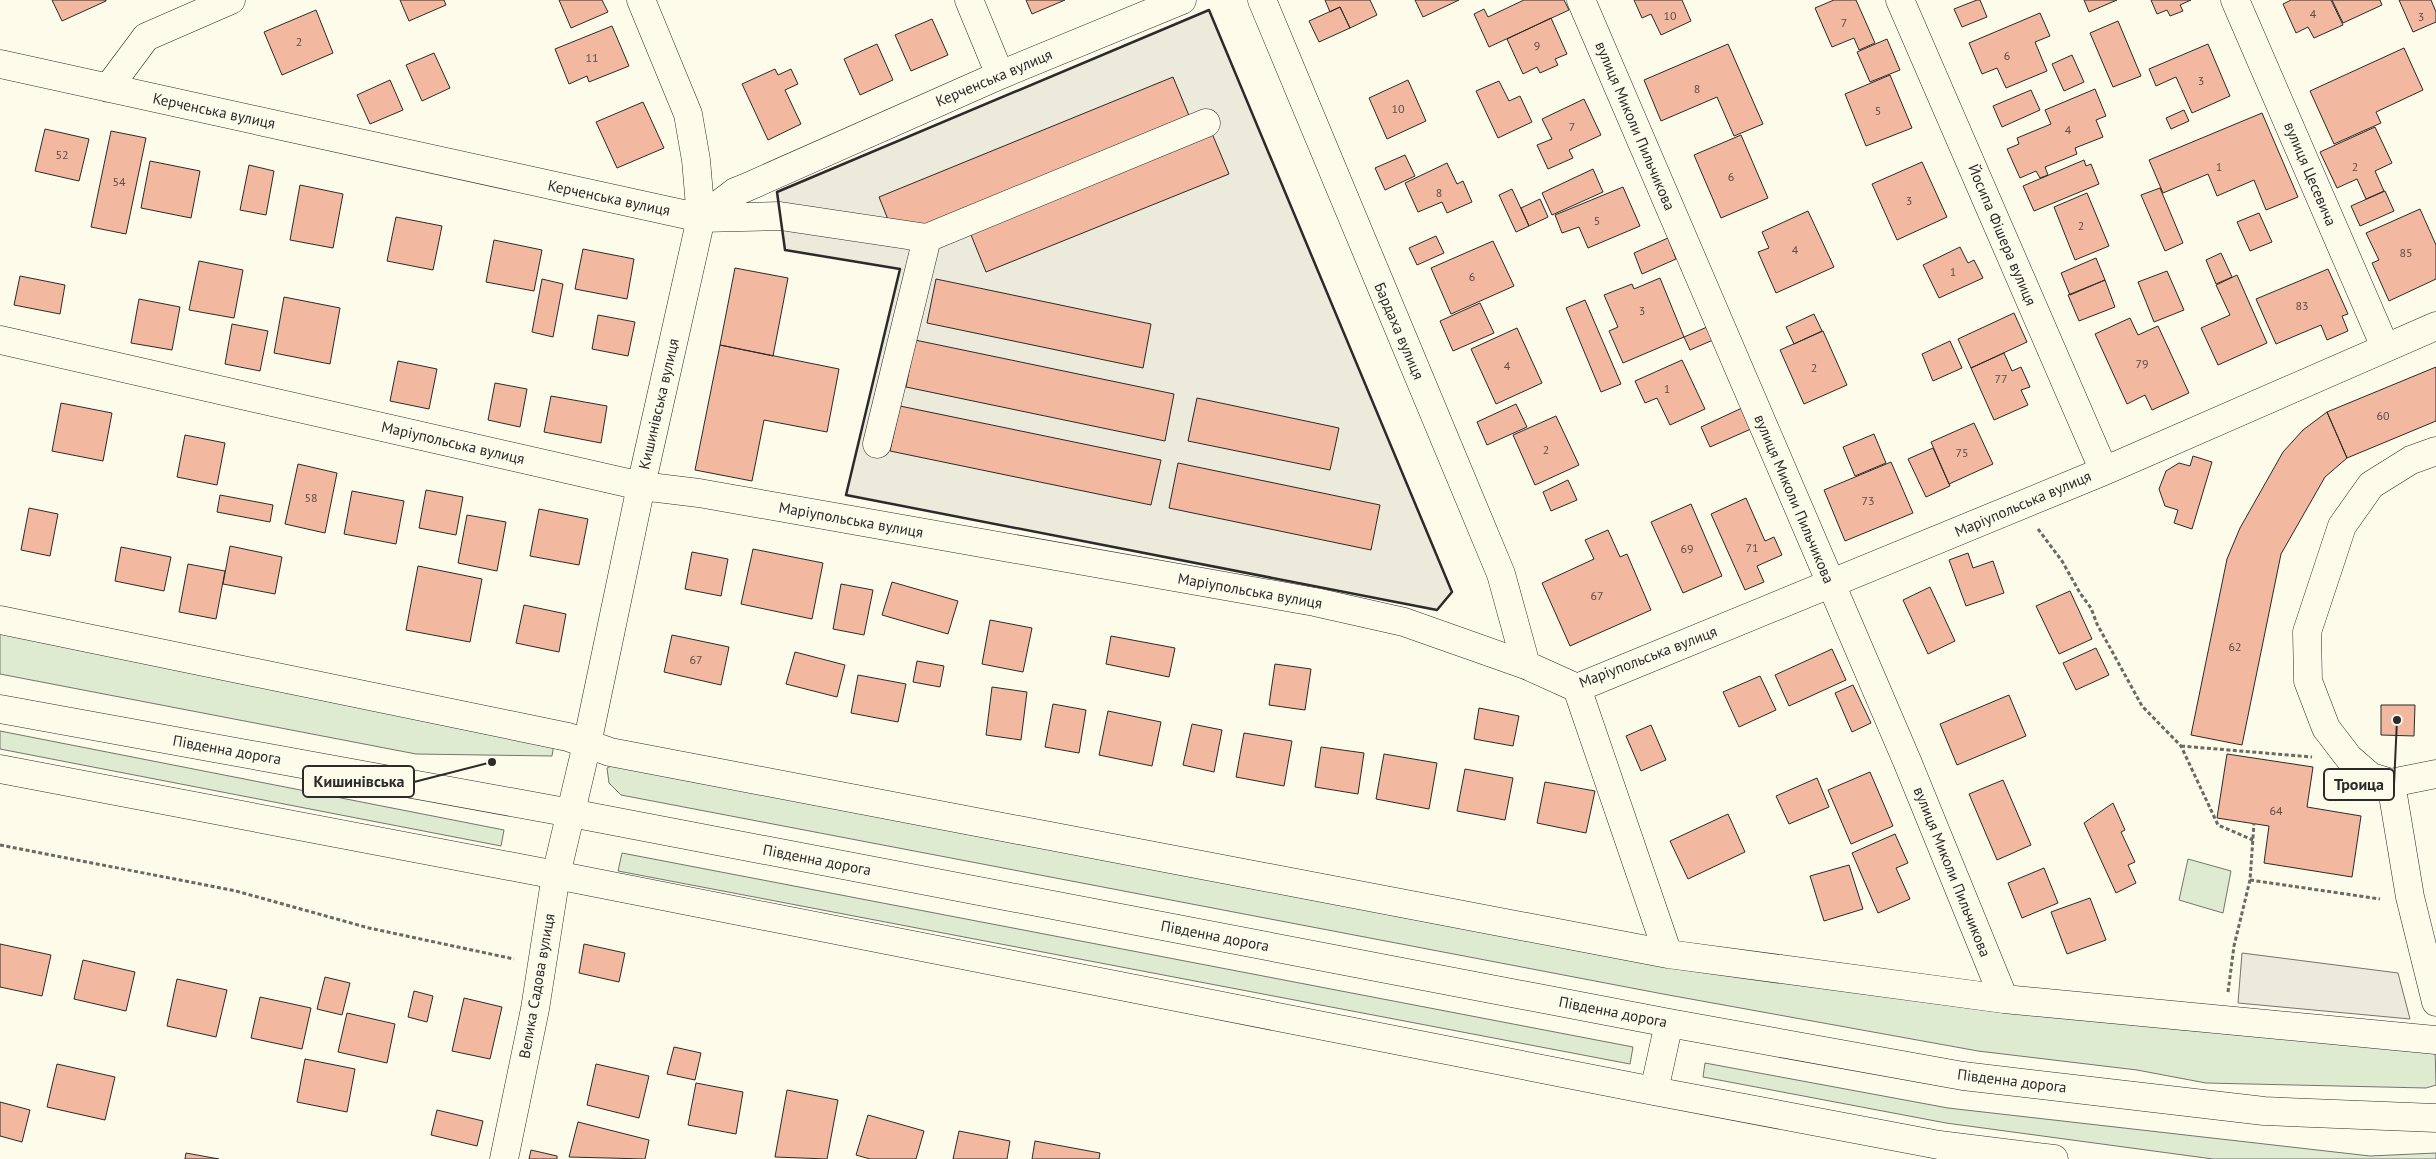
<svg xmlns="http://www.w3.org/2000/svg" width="2436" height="1159" font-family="'PT Sans',sans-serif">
<rect width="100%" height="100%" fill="#fdfbea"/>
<!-- green -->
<path fill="#deebd1" stroke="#74746e" d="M0,632L554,744L552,756L416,754L0,674Z
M0,731L504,830L501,846L0,749Z
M615,764L1669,964L2185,1030L2435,1048L2436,1085L2426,1088L2206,1083L2137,1070L1978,1051L1663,994L621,795L609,783L607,768Z
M622,853L1633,1047L1630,1064L618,871Z
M2188,859L2231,871L2223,913L2179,900Z
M1705,1063L1948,1108L2370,1156L2436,1153V1159H2213L1946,1123L1703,1077Z"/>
<!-- parking -->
<path fill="#eceadb" stroke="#74746e" d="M1209,10L1452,592L1437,610L846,495L900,269L785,250L777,192Z
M2242,953L2398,973L2410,1019L2238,1003Z"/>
<!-- building -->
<path fill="#f2b8a0" stroke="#2b2b2b" d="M52,0H106V1L62,21Z
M400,0H444L446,5L409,21Z
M559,0H602L608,12L571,28Z
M1026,0H1065L1032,14Z
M1325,0H1370L1377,15L1350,28L1340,7L1330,12Z
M1415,0H1459L1423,17Z
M1524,0H1564L1569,10L1489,47L1474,14L1484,9L1488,17Z
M1634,0H1682L1691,21L1661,35L1651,14L1642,18Z
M1834,0H1856L1875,43L1859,50L1854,38L1832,47L1815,8Z
M1977,0H1980L1987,17L1962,27L1954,9Z
M2084,0H2117L2089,12Z
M2151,0H2191L2180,5L2183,11L2170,16L2167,10L2157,14Z
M2291,0H2331L2343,25L2314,38L2308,27L2296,33L2283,4Z
M2332,0H2380L2382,5L2343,23Z
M2399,0H2431L2436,12V22L2413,32Z
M1340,7L1350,28L1319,42L1309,21Z
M316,10L333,53L282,75L264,32Z
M2040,13L2050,36L2035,42L2047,71L2006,88L1997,68L1982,74L1969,43Z
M1551,18L1567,54L1555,59L1558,65L1540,73L1537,67L1523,74L1507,39Z
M932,19L948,55L911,71L895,35Z
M2118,21L2141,76L2113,87L2090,33Z
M612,26L629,66L589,82L587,76L569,84L555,49Z
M1887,39L1900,70L1870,82L1857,52Z
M877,44L893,80L860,95L844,59Z
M1728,44L1763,124L1734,136L1717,97L1661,121L1644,80Z
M2208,44L2230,96L2192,113L2176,77L2156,86L2149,69Z
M2404,48L2423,90L2376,112L2381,123L2334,144L2310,91Z
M434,53L450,88L422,101L406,65Z
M2072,55L2084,82L2064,91L2052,64Z
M775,69L778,75L791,69L798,84L785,90L801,124L768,140L742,84Z
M1890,75L1912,128L1866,146L1845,94Z
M1173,77L1190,118L924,226L889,222L879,197Z
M390,80L403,110L370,124L357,95Z
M1408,80L1426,121L1387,139L1369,98Z
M1499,81L1509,101L1520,96L1532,122L1498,138L1476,91Z
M2095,89L2106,116L2096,120L2103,137L2075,148L2077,154L2045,167L2048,175L2040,178L2036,171L2020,178L2007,149L2019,144L2017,138L2051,124L2045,110Z
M2031,90L2040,110L2002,127L1993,106Z
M1584,99L1601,135L1569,150L1573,158L1548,169L1537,145L1552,139L1542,119Z
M643,102L664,148L617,168L596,122Z
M2184,110L2189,121L2171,129L2166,118Z
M2262,113L2298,197L2266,210L2254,180L2217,196L2208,174L2163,193L2149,160Z
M2375,127L2392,163L2375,171L2384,191L2366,199L2357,179L2337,188L2320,152Z
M45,129L89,139L79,181L35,171Z
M111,131L146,138L126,234L91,227Z
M1211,131L1229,174L986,272L969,230Z
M1741,135L1768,198L1721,218L1694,155Z
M1405,155L1415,176L1385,190L1375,168Z
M2084,160L2086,166L2091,164L2099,184L2034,211L2023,186Z
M150,161L200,171L191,218L141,208Z
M1922,162L1947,217L1897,240L1872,184Z
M1447,163L1457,184L1463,181L1472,202L1447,213L1442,202L1418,212L1405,183Z
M249,165L274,171L266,215L240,210Z
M1593,169L1603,192L1552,215L1542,193Z
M300,185L343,194L333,248L290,240Z
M1623,187L1640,226L1588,248L1579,227L1562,233L1555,215Z
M2160,188L2183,243L2165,251L2141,195Z
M1512,189L1529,226L1516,232L1499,195Z
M2385,191L2394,211L2360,226L2351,206Z
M2087,193L2109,246L2075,260L2054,207Z
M1540,199L1548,217L1529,226L1521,208Z
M2420,209L2436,245V279L2389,301L2372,263L2379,260L2366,233Z
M1808,211L1834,267L1776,293L1758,252L1769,248L1762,232Z
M2259,213L2272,242L2250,251L2237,222Z
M396,217L442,226L433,270L387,261Z
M1436,236L1444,253L1417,265L1409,248Z
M1668,238L1676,259L1642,274L1634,253Z
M494,240L542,250L534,291L486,282Z
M1493,241L1514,286L1451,314L1431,268Z
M1960,247L1968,263L1974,260L1983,278L1939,298L1923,265Z
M583,249L634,259L627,299L575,289Z
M2221,253L2232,277L2216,284L2206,260Z
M2096,258L2105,280L2070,295L2061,273Z
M199,261L243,270L234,318L189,310Z
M735,268L788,278L773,356L720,345Z
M2328,269L2348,314L2342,316L2348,331L2327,340L2321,325L2276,344L2256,299Z
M2167,271L2184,310L2154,322L2138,282Z
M2237,275L2267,343L2218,365L2201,328L2230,315L2216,285Z
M20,276L65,285L60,314L14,305Z
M1660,278L1684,337L1623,363L1609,331L1618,327L1604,295L1632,284L1634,289Z
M542,279L563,284L553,337L532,332Z
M936,279L1151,324L1143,368L927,323Z
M2105,280L2115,307L2079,321L2068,295Z
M284,297L340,308L330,364L274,353Z
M139,299L180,307L172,350L131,343Z
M1585,300L1621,384L1601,392L1566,308Z
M1480,303L1494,333L1453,351L1440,321Z
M2014,313L2027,342L1971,368L1958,339Z
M1814,314L1822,331L1794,344L1786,327Z
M598,315L635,322L628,356L592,349Z
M2130,318L2138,335L2158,326L2189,393L2152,410L2145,395L2127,404L2095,334Z
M232,324L268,331L260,371L225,364Z
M1707,327L1713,340L1690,350L1684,337Z
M1517,328L1542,383L1496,404L1471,349Z
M1823,331L1847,385L1804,404L1780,350Z
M915,340L1174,394L1165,441L906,387Z
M1950,341L1962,368L1933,381L1922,354Z
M720,345L839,369L827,432L764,420L752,481L695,470Z
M2004,353L2012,371L2021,367L2030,387L2021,390L2028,405L1994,420L1971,368Z
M1682,360L1705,409L1670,425L1657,398L1645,403L1635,381Z
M398,361L437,369L429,409L390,401Z
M2436,367V421L2347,458L2327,412Z
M495,383L527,389L520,427L488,420Z
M551,396L607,406L601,443L544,432Z
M1197,398L1339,428L1330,470L1188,441Z
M61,403L112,413L103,461L52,451Z
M1516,404L1527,427L1487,445L1477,422Z
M900,406L1161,460L1151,505L890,451Z
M1742,408L1751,429L1710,447L1701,427Z
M2327,412L2347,458L2325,477L2281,554L2242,745L2191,735L2227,559L2240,528L2283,452L2303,430Z
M1556,416L1579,465L1535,485L1513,435Z
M1974,423L1993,464L1949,484L1931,442Z
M1874,434L1886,463L1855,476L1843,447Z
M185,435L225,443L217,485L177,477Z
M1933,448L1950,486L1926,497L1908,459Z
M2193,456L2212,462L2192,529L2174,523L2178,510L2165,506L2159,489L2166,471L2179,463L2190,466Z
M1891,462L1913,513L1845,541L1824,490Z
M1178,463L1380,505L1371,550L1169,508Z
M298,464L337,473L325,533L285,524Z
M1568,480L1577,500L1551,511L1543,492Z
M426,490L463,497L456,535L419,528Z
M352,491L404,501L396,544L344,534Z
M220,495L273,505L270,522L217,512Z
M1746,498L1765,541L1774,537L1782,555L1757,566L1764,582L1745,590L1711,514Z
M1691,504L1722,576L1683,593L1651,522Z
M29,508L58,514L50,556L21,550Z
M539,509L588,519L579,565L530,556Z
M467,515L506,522L497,571L458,563Z
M1608,530L1620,557L1627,554L1651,610L1570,646L1542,583L1594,559L1585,540Z
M230,546L282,557L275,594L223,584Z
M121,547L171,557L164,591L115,581Z
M753,549L823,563L812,619L741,604Z
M692,552L728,559L721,596L685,589Z
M1968,553L1973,568L1993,561L2004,593L1966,606L1949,560Z
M188,564L225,571L216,619L179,612Z
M418,566L482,579L470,642L406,630Z
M892,582L958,601L948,634L882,615Z
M841,584L873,590L864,635L833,629Z
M1930,587L1955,641L1928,654L1903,600Z
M2070,591L2092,639L2059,654L2036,606Z
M524,605L566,614L559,652L516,643Z
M990,620L1032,628L1023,672L982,664Z
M672,635L729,647L721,685L664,672Z
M1111,636L1175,648L1169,677L1106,664Z
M2096,648L2109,675L2076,690L2063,663Z
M1832,649L1846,680L1789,706L1775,675Z
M795,652L845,665L837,697L786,684Z
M917,661L944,666L940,687L913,682Z
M1275,664L1311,669L1305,710L1269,705Z
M858,675L906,684L898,722L851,713Z
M1760,676L1776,710L1739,727L1723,692Z
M1853,685L1871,723L1852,732L1835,693Z
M992,687L1027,692L1021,740L986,735Z
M2009,695L2026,736L1957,765L1940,724Z
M1053,704L1086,710L1079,753L1045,747Z
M2381,705H2415L2414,736L2381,735Z
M1479,708L1519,716L1513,746L1474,739Z
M1108,711L1161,722L1152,766L1099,755Z
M1192,724L1222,730L1214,772L1183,765Z
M1651,725L1666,760L1641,771L1626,736Z
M1244,733L1292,741L1284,786L1236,777Z
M1321,747L1364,753L1358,794L1315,787Z
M1384,754L1437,763L1429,809L1376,799Z
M2227,754L2313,767L2307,807L2361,816L2352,877L2264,863L2269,826L2217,818Z
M1465,769L1513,778L1505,820L1457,811Z
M1870,772L1893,826L1851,844L1828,790Z
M1817,778L1829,807L1789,824L1776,796Z
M2003,780L2031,845L1997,860L1969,794Z
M1545,782L1595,791L1586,833L1537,823Z
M2113,803L2125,830L2121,832L2135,862L2128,865L2136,883L2116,893L2084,823Z
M1728,814L1745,852L1688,879L1670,841Z
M1895,834L1908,863L1896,868L1910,899L1878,913L1852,853Z
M1849,865L1863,909L1824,921L1810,876Z
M2044,868L2058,903L2022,918L2008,883Z
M2090,898L2106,940L2067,954L2051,912Z
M0,944L51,955L42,996L0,987Z
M584,944L625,953L619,982L579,973Z
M83,960L135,972L126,1011L74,999Z
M325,977L350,983L342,1015L317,1009Z
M177,979L227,990L216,1037L167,1026Z
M414,991L433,996L427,1022L408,1017Z
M260,997L311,1008L302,1049L251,1038Z
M464,998L502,1007L490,1059L452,1051Z
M347,1013L395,1024L387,1063L338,1052Z
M674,1047L701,1053L695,1080L667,1074Z
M305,1059L355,1069L347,1112L297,1102Z
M57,1064L115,1077L105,1120L47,1107Z
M596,1064L649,1076L639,1118L587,1105Z
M696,1083L743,1092L736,1134L688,1125Z
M787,1090L838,1100L827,1159L775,1157Z
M0,1102L30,1110L22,1142L0,1136Z
M437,1110L483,1121L477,1146L431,1135Z
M868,1115L924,1131L916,1159H870L856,1155Z
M578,1122L649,1140L645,1159L569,1157Z
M959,1131L1010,1141L1007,1159H953Z
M1035,1141L1100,1153L1099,1159H1032Z
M531,1150L557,1156V1159H529Z
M186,1153L219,1159H185Z"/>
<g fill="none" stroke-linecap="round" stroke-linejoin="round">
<defs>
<path id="minor" d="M969,0L1000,75
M1262,0L1501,574L1526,665
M1581,0L1907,761L2004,999
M1900,0L2104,471
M2235,0L2385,347
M0,64L701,218L780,216L927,238L1206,123
M108,88L146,37L231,0
M701,218L735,192L745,188L1000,75L1182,0
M0,340L641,486L699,493L1315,602L1404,622L1526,665L1577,688L2104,471L2436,326
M877,444L927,238
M2436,451L2411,460L2371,485L2342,526L2307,632L2308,681L2326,728L2349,758L2371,777L2391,783L2436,774
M0,620L568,737L610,752L1668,954L2004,999L2436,1040
M1577,688L1668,954
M2391,783L2410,897L2436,1002
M504,1159L535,1009L556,875L587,744L641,486L701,218L696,160L688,114L641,0"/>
<path id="major" d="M0,709L571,813L1669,1023L1963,1076L2264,1111L2436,1118
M0,769L556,875L1654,1091L1939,1145L2054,1159
M1654,1091L1669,1023"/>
</defs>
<!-- minor casing -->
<use href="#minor" stroke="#2b2b2b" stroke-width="29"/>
<!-- major casing -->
<use href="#major" stroke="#2b2b2b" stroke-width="29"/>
<!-- path -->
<path stroke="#6a6964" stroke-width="3" stroke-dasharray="4 2.5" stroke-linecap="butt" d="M2038,529L2062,561L2080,593L2091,608L2097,624L2142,706L2181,746L2218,825L2253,840
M2181,746L2312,757
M0,845L236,891L369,928L514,959
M2250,880L2380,899
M2228,992L2234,946L2250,880L2254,823"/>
<!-- minor -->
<use href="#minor" stroke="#fdfbea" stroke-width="28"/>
<!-- major -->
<use href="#major" stroke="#fdfbea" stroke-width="28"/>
<!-- wall -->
<path stroke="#2b2b2b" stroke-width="2.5" d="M1209,10L1452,592L1437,610L846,495L900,269L785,250L777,192Z"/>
</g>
<g text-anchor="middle" stroke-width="4" stroke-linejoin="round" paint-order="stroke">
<!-- number labels -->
<g font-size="12" fill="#5d4e48">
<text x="2313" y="18">4</text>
<text x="1670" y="20">10</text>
<text x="2421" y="21">3</text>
<text x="1844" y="27">7</text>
<text x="299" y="46">2</text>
<text x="1537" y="50">9</text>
<text x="2007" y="60">6</text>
<text x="592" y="62">11</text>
<text x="2201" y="85">3</text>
<text x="1697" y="93">8</text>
<text x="1398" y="113">10</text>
<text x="1878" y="115">5</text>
<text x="1572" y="131">7</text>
<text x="2068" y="134">4</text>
<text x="62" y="159">52</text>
<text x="2219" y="171">1</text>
<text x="2355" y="171">2</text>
<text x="1731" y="181">6</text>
<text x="119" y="186">54</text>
<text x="1439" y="197">8</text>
<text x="1909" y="205">3</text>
<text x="1597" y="225">5</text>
<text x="2081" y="230">2</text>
<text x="1795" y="254">4</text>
<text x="2406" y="257">85</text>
<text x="1953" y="276">1</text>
<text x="1472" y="281">6</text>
<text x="2302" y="310">83</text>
<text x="1642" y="315">3</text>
<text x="2142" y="368">79</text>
<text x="1507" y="370">4</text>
<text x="1814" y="372">2</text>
<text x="2001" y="383">77</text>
<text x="1667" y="393">1</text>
<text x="2383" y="420">60</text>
<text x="1546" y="454">2</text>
<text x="1962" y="457">75</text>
<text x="311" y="502">58</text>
<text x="1868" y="505">73</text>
<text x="1752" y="552">71</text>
<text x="1687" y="553">69</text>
<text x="1597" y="600">67</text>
<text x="2235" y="651">62</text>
<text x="696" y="664">67</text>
<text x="2276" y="815">64</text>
</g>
<!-- street labels -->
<g font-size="15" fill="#2b2b2b" stroke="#fdfbea">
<text transform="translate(994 78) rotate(-23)" y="5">Керченська вулиця</text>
<text transform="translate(214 111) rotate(12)" y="5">Керченська вулиця</text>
<text transform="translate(1635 126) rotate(67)" y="5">вулиця Миколи Пильчикова</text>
<text transform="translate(2310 174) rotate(67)" y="5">вулиця Цесевича</text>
<text transform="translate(609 198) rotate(12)" y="5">Керченська вулиця</text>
<text transform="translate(2002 235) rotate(67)" y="5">Йосипа Фішера вулиця</text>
<text transform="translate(1399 331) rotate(67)" y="5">Бардаха вулиця</text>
<text transform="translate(659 404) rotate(-77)" y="5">Кишинівська вулиця</text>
<text transform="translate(453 443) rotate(13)" y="5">Маріупольська вулиця</text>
<text transform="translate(1794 499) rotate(67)" y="5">вулиця Миколи Пильчикова</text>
<text transform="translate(2023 504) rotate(-23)" y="5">Маріупольська вулиця</text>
<text transform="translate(851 520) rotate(10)" y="5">Маріупольська вулиця</text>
<text transform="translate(1250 591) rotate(10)" y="5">Маріупольська вулиця</text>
<text transform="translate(1648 657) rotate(-21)" y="5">Маріупольська вулиця</text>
<text transform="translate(227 750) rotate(10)" y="5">Південна дорога</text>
<text transform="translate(817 860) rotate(11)" y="5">Південна дорога</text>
<text transform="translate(1952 872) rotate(68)" y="5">вулиця Миколи Пильчикова</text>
<text transform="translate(1215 936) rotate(11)" y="5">Південна дорога</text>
<text transform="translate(537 986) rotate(-80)" y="5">Велика Садова вулиця</text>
<text transform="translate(1613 1012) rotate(11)" y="5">Південна дорога</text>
<text transform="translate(2012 1081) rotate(7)" y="5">Південна дорога</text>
</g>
</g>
<!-- callouts -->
<path fill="none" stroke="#2b2b2b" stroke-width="2" d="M492 762L414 782M2397 720L2394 785"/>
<g fill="#2b2b2b" stroke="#fdfbea" stroke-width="2">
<circle cx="492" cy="762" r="5"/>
<circle cx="2397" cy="720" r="5"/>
</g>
<g fill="#fdfbea" stroke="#2b2b2b" stroke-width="2">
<rect x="303" y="766" width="111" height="31" rx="5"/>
<rect x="2324" y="769" width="70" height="31" rx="5"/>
</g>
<g font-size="16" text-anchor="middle" font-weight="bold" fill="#2b2b2b">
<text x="359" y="787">Кишинівська</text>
<text x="2359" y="790">Троица</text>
</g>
</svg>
